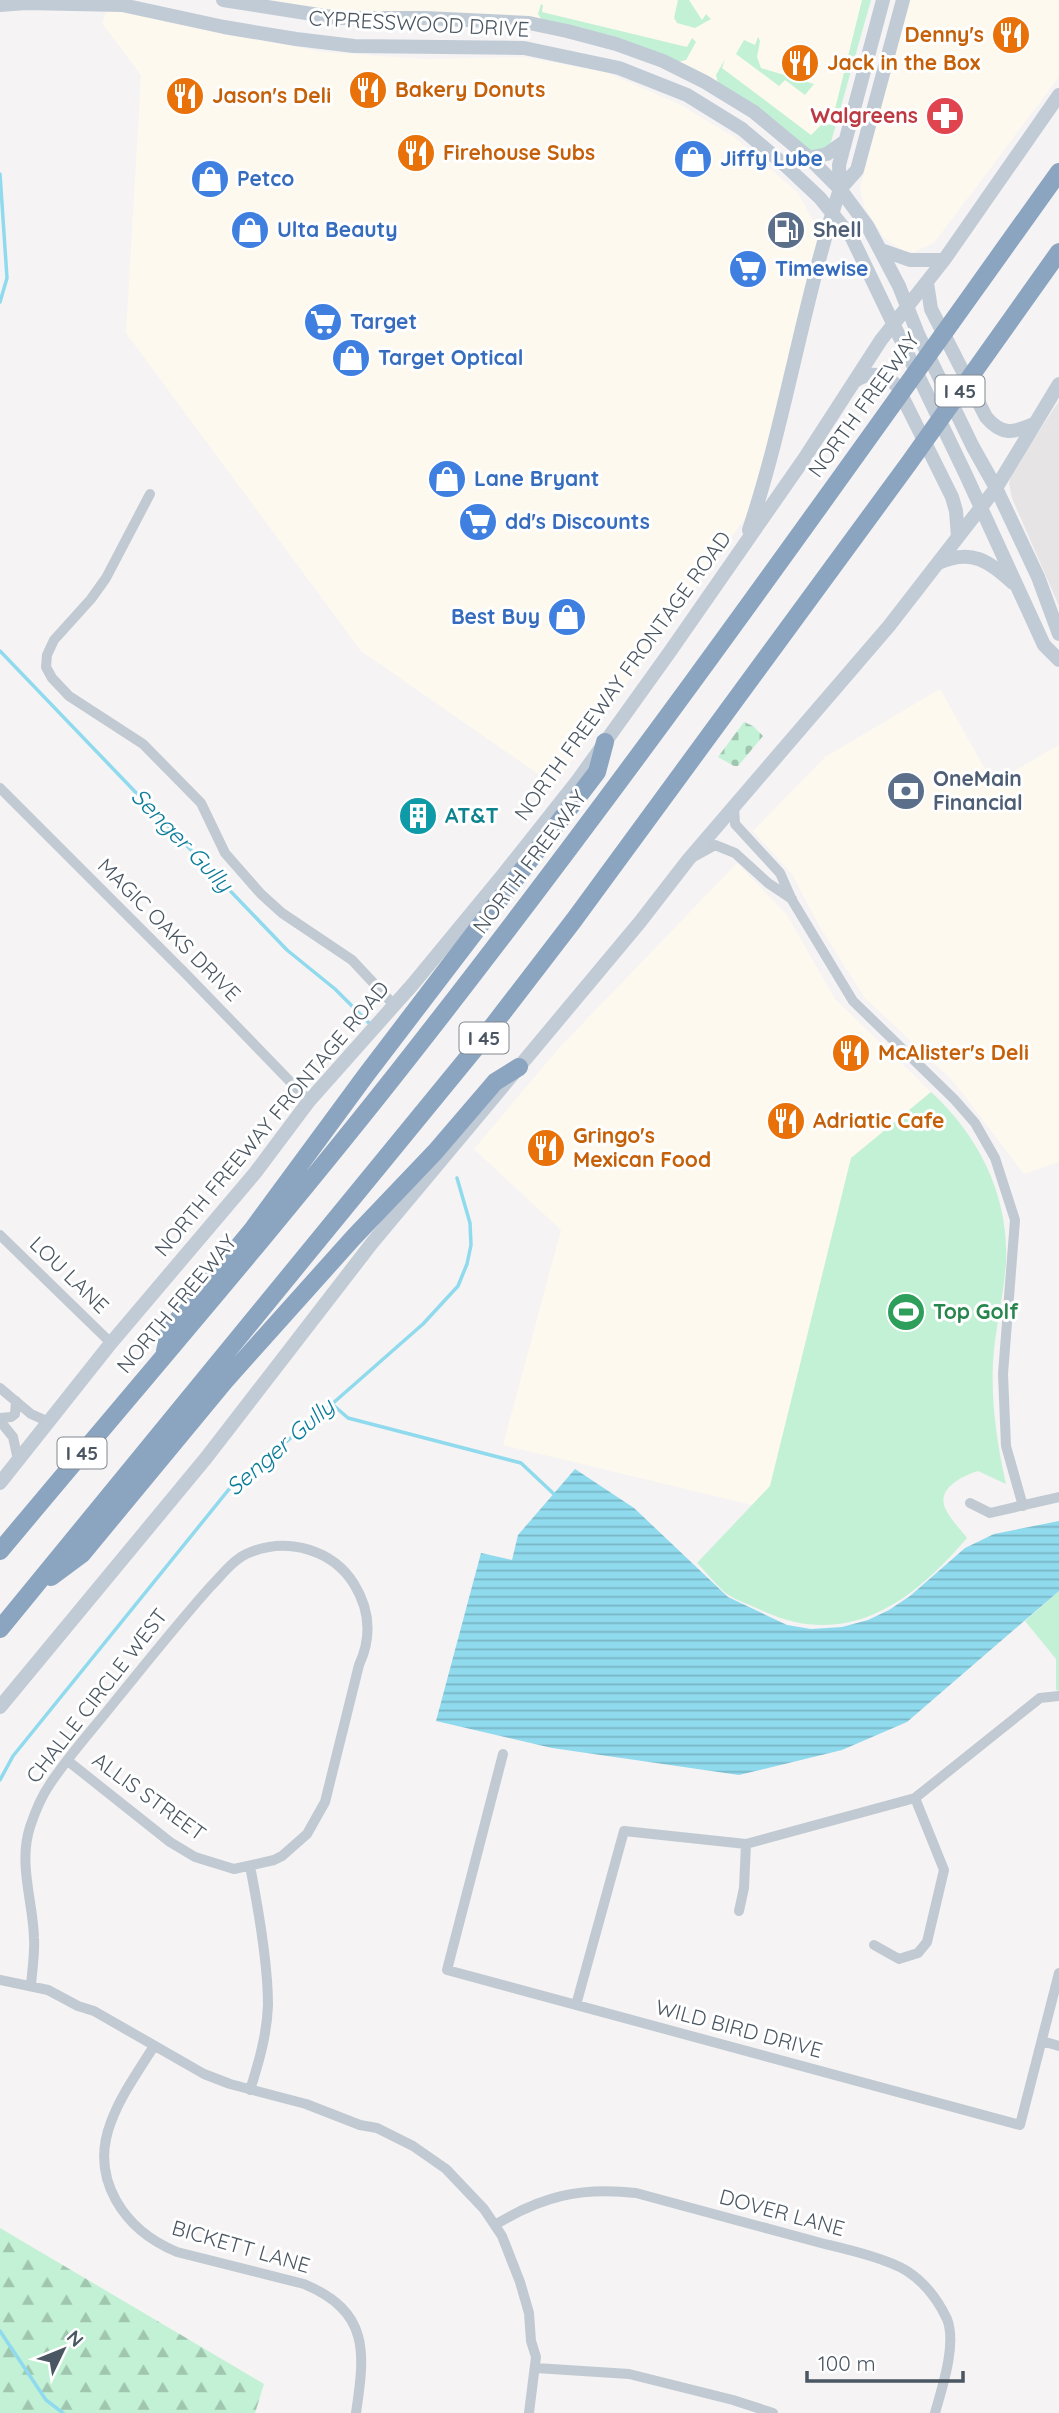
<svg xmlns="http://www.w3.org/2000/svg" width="1059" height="2413" font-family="Quicksand,sans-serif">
<defs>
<pattern id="forest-firs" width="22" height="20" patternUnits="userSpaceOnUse" patternTransform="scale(1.75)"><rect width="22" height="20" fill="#c3f1d5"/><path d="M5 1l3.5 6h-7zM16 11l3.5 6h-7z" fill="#a0c6b0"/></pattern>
<pattern id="cemetery-stones" width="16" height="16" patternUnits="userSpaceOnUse" patternTransform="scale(1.75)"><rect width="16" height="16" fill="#c3f1d5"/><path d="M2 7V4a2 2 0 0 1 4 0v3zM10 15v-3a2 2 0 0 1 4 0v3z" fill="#a0c6b0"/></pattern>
<pattern id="water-rules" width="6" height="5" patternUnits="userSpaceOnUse" patternTransform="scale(1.75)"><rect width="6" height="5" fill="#90daee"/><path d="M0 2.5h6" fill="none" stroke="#78b4c4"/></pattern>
</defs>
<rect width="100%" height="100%" fill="#f5f3f3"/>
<!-- commercial -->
<path fill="#fdf9ef" d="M251,0H871L831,142L828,148L646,48L609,35L570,26L320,11Z
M909,0H1059V77L934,243L914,252L904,251L884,238L864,206L860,188Z
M108,8L323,52L426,59L523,57L603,71L679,104L734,137L798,193L818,229V241L755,499L750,511L554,785L361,651L126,333L141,75L102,23Z
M940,689L993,783L1059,745V1162L1024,1174L953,1081L864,997L818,924L792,874L753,831L825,757Z
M737,863L787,915L835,999L931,1092L851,1159L770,1486L752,1505L503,1445L561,1230L474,1149L559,1048Z"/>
<!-- education -->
<path fill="#e6e4e5" d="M1059,401V606L1012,498L1009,483L1013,470Z"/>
<!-- grass -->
<path fill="#c3f1d5" d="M678,0H689L702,20L706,14L711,19L695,28L677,23L674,18Z
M862,0H871L831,142L828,147L816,152L809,150L718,83L716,75L725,59L722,68L811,135L823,123L831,125Z
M541,4L543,5L542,12L687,47L692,38L696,42L686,60L678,62L609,35L542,20L538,14Z
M758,37L760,41L757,57L761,68L814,84L805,95L785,80L779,86L736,54L744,40L755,45Z
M931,1092C979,1136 1009,1196 1006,1262C1004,1295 995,1329 993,1362C991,1403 997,1444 1006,1484L978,1471C962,1476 935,1489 946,1510C951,1520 961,1530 967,1538C912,1602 847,1651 761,1610C751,1605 737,1601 727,1594C716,1585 707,1573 697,1563L770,1486L851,1158Z
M1059,1591V1691L1056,1690V1659L1025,1621Z"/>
<!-- forest -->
<path fill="url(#forest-firs)" d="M0,2228L264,2384L255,2413H0Z"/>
<!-- cemetery -->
<path fill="url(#cemetery-stones)" d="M744,722L753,726L763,736L738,766H734L718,757Z"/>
<!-- water -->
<path fill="url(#water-rules)" d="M575,1469L634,1508L728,1597L787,1625L811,1629L842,1627L868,1620L889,1610L910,1596L965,1548L994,1534L1059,1521V1591L907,1722L842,1750L739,1775L552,1748L436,1721L481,1553L512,1560L518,1535Z"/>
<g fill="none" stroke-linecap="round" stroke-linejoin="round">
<!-- stream -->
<path stroke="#90daee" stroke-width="3.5" d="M0,174L7,278L0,302
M0,651L287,950L335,989L369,1023
M332,1404L348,1418L521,1463L555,1495
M0,1780L13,1756L230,1488L332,1404L423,1324L458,1286L467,1264L471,1245L470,1223L457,1178
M0,2331L46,2400L63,2413"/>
<!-- street -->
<path stroke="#c1cad2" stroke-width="10" d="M150,494L106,578L91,599L54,640L47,655L46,667L52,678L69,696L143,744L201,803L225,853L261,894L282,913L352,960L394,1005
M0,788L186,974L309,1101
M734,807L735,824L780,873L792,900L853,1001L954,1099L975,1123L995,1158L1015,1220L1003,1374L1006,1446L1023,1506
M695,856L715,845L735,853L768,883L792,899
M0,1235L111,1343
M0,1388L31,1414L49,1422
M0,1418L11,1417L15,1414L16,1401
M0,1421L13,1437L18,1460
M970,1503L990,1513L1059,1497
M503,1754L447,1970L1020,2125L1059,1973
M250,1866C258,1907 268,1963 268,2005C267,2034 259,2062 250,2090
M739,1911L744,1888L746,1844
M874,1945L899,1959L918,1953L927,1942L944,1870L915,1798
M0,1980L48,1990L78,2006L94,2011L204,2074L230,2084L306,2104L360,2125L377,2128L413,2146L446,2169L484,2209L502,2236L520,2282L529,2313L531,2341L536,2357L529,2413
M31,1986C32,1970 35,1954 34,1938C33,1901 18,1864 30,1827C35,1812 41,1797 50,1784C69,1755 94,1728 116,1700C147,1662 178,1623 211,1586C223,1574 234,1558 251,1552C288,1537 333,1550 354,1584C370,1610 372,1637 359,1665L325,1802L307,1834L282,1856L274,1860L234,1869L195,1857L170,1842L68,1761
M576,2005L624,1831L746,1844L915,1798L1040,1698L1059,1696
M1042,2041L1059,2046
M154,2046C139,2070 121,2095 111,2122C89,2179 124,2230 177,2252L304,2284C370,2312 365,2352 356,2413
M495,2225C542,2196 580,2187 636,2193C697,2210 759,2226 821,2243C845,2249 886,2258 907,2271C924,2282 938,2300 947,2319C957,2344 942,2388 935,2413
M536,2368L629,2374L733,2400L773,2413"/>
<!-- secondary -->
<path stroke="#c1cbd6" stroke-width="14" d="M223,0L338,18H425L529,23L567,31L616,44L663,61L705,82L754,112L807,156L840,189L868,227L899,286L918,334L973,447L996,488L1038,577L1059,634
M0,5L26,3L122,5L224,27L296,39L354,46L524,48L619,68L687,95L742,129L787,167L820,198L852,238L965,473L1044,645L1059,660
M808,158L827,154L844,142
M840,189L857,170L903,0
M881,250L910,260H944
M927,283L931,309L986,417C1002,436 1013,433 1034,424
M855,381C869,371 885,373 897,386L952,497L956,511L958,537
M749,530C786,419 803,301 840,189L839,165L883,0
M938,563C972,548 988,561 1013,583
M0,1483L111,1343L255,1173L309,1101L413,984L502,876L578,780L669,653L804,459L881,340L944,260L1059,95
M0,1707L206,1458L372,1243L640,922L688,860L889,626L996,488L1059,384"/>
<!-- highway -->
<path stroke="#8ba5c1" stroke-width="18" d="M165,1351L170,1329L252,1230L366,1075L597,772L605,742
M0,1551C136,1388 276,1227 407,1060C634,771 845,471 1059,172
M51,1577L82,1554L225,1381L353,1238L435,1152L495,1082L519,1067
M0,1629L478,1045L574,920L909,463L1059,252"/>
</g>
<!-- icons -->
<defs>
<symbol id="restaurant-disc" viewBox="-11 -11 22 22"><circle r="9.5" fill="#e8710a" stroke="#fff"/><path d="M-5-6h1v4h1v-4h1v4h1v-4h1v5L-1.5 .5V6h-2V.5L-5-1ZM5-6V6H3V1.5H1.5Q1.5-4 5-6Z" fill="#fff"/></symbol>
<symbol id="pharmacy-disc" viewBox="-11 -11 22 22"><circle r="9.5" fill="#e0444e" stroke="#fff"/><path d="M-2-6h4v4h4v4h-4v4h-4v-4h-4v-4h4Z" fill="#fff"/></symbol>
<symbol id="shop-disc" viewBox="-11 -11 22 22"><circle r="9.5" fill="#3f7fe0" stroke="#fff"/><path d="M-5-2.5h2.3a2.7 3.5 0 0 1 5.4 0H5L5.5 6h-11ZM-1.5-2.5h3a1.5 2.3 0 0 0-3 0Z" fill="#fff"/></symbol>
<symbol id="fuel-disc" viewBox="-11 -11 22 22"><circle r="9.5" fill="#5c6f8a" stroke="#fff"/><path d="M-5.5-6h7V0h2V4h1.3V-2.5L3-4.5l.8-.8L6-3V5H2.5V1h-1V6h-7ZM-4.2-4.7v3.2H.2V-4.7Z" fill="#fff"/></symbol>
<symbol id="supermarket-disc" viewBox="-11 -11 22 22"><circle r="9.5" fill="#3f7fe0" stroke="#fff"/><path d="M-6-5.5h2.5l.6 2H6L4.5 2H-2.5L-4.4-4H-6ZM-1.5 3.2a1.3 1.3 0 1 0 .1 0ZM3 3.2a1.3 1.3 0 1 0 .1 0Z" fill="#fff"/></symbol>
<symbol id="bank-disc" viewBox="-11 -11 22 22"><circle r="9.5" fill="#5c6f8a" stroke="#fff"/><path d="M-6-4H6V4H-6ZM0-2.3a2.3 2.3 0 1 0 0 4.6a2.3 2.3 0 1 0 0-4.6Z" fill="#fff"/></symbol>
<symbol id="building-disc" viewBox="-11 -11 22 22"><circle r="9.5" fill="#0f9aa8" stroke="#fff"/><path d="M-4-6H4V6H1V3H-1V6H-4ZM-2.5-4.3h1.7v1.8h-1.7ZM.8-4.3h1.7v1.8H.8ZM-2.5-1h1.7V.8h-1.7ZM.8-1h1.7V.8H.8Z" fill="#fff"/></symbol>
<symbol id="stadium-disc" viewBox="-11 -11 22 22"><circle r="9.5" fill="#2e9e5b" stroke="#fff"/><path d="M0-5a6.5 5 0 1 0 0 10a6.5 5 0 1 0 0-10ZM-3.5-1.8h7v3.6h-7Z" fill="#fff"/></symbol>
</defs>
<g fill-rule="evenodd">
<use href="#restaurant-disc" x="989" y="13" width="44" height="44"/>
<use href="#restaurant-disc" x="778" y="41" width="44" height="44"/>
<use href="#restaurant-disc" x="346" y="68" width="44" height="44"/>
<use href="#restaurant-disc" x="163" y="74" width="44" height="44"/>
<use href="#pharmacy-disc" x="923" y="94" width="44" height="44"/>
<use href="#restaurant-disc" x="394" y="131" width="44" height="44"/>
<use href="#shop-disc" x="671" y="137" width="44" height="44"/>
<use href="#shop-disc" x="188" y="157" width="44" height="44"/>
<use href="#shop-disc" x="228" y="208" width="44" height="44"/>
<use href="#fuel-disc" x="764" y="208" width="44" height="44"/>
<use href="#supermarket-disc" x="726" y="247" width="44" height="44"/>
<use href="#supermarket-disc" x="301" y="300" width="44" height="44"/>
<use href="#shop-disc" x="329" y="336" width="44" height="44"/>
<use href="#shop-disc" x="425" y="457" width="44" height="44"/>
<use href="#supermarket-disc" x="456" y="500" width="44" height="44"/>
<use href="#shop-disc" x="545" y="595" width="44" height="44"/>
<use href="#bank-disc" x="884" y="769" width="44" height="44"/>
<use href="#building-disc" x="396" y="794" width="44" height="44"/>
<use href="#restaurant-disc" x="829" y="1031" width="44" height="44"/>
<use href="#restaurant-disc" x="764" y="1099" width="44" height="44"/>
<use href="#restaurant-disc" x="524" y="1126" width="44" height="44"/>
<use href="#stadium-disc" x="884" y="1290" width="44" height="44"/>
</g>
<g text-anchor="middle" stroke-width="6" stroke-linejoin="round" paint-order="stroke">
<!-- shield labels -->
<g fill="#fff" stroke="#808990" stroke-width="2">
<rect x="935.5" y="375.5" width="49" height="31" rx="5"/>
<rect x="459.5" y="1022.5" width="49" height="31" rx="5"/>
<rect x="57.5" y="1437.5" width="49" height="31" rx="5"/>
</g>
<g font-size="19" font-weight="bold" fill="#4a5661">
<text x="960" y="398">I 45</text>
<text x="484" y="1045">I 45</text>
<text x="82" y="1460">I 45</text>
</g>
<!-- street labels -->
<g font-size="21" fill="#4a5661" stroke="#fff">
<text transform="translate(419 24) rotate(3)" y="7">CYPRESSWOOD DRIVE</text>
<text transform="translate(864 405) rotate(-54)" y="7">NORTH FREEWAY</text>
<text transform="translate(623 676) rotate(-54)" y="7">NORTH FREEWAY FRONTAGE ROAD</text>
<text transform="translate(530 862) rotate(-53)" y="7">NORTH FREEWAY</text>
<text transform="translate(169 930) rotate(45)" y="7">MAGIC OAKS DRIVE</text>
<text transform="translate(272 1119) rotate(-50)" y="7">NORTH FREEWAY FRONTAGE ROAD</text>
<text transform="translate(69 1275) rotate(44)" y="7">LOU LANE</text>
<text transform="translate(177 1304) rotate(-50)" y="7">NORTH FREEWAY</text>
<text transform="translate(97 1696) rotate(-52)" y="7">CHALLE CIRCLE WEST</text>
<text transform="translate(149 1797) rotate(36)" y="7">ALLIS STREET</text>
<text transform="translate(739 2029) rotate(15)" y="7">WILD BIRD DRIVE</text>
<text transform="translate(782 2213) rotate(15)" y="7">DOVER LANE</text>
<text transform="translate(241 2247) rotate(16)" y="7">BICKETT LANE</text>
</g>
<!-- food labels -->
<g font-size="21" font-weight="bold" fill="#c56008" stroke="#fff" text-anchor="start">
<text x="984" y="42" text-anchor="end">Denny's</text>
<text x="827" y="70">Jack in the Box</text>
<text x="395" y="97">Bakery Donuts</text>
<text x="212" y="103">Jason's Deli</text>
<text x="443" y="160">Firehouse Subs</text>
<text x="878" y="1060">McAlister's Deli</text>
<text x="813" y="1128">Adriatic Cafe</text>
<text x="573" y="1143">Gringo's<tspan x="573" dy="24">Mexican Food</tspan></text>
</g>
<!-- health labels -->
<g font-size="21" font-weight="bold" fill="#be3a42" stroke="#fff" text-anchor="end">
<text x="918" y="123">Walgreens</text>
</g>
<!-- shop labels -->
<g font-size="21" font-weight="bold" fill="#366cbe" stroke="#fff" text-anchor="start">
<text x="720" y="166">Jiffy Lube</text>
<text x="237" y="186">Petco</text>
<text x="277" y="237">Ulta Beauty</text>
<text x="775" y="276">Timewise</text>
<text x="350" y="329">Target</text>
<text x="378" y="365">Target Optical</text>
<text x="474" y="486">Lane Bryant</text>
<text x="505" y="529">dd's Discounts</text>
<text x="540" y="624" text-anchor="end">Best Buy</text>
</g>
<!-- service labels -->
<g font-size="21" font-weight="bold" fill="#4e5e75" stroke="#fff" text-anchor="start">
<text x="813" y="237">Shell</text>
<text x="933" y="786">OneMain<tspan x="933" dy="24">Financial</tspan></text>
</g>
<!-- culture labels -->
<g font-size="21" font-weight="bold" fill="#0d838f" stroke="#fff" text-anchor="start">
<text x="445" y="823">AT&amp;T</text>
</g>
<!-- leisure labels -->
<g font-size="21" font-weight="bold" fill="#27864d" stroke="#fff" text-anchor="start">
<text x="933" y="1319">Top Golf</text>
</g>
<!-- water labels -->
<g font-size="23" font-style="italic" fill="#0c7c9b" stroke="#fff">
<text transform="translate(182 840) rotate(46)" y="8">Senger Gully</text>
<text transform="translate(280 1447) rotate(-41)" y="8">Senger Gully</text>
</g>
</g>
<!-- north arrow -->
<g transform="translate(63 2350) rotate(47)" stroke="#ffffff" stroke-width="5" paint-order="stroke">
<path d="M0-5L12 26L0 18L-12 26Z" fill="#4a5661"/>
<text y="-10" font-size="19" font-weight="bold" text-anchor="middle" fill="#4a5661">N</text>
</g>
<!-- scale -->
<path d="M807 2371v10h156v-10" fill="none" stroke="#4a5661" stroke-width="3.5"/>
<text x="818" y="2371" font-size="21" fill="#4a5661" stroke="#ffffff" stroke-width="5" paint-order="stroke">100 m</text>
</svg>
